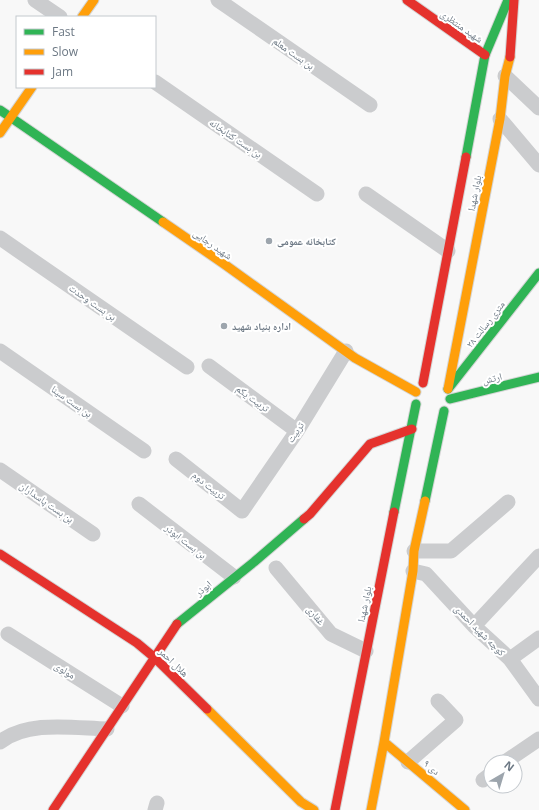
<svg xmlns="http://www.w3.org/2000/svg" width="539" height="810" font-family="'Open Sans','Noto Naskh Arabic',sans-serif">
<rect width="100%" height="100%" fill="#f8f8f8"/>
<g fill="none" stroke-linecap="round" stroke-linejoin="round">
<defs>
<path id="fast" d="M0,110L163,222
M466,157L485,55L508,0
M448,389L539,273
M450,399L539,377
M425,501L444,411
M394,512L416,404
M177,624L254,562L304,519"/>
<path id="slow" d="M82,17L94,0
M0,133L32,87
M163,222L224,264L355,358L416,392
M448,389L500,119L505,76L510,57
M207,709L301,802L314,810
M384,742L465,810
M371,810L384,742L413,571L414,551L425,501"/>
<path id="jam" d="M407,0L485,55
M510,57L514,0
M423,383L466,157
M304,519L310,514L370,444L412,429
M0,554L137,643L155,658L207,709
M53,810L177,624
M335,810L394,512"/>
</defs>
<!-- fast casing -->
<use href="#fast" stroke="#d4d5d5" stroke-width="11"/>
<!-- slow casing -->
<use href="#slow" stroke="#d4d5d5" stroke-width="11"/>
<!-- jam casing -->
<use href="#jam" stroke="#d4d5d5" stroke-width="11"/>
<!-- street -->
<path stroke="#cbccce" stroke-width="15" d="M35,0L60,17
M218,0L370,105
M505,76L539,108
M155,82L317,194
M500,119L539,165
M366,194L448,251
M0,238L187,367
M0,351L144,451
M209,366L297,431
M176,459L242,511L297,431L346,351
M0,470L93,534
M139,504L234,577
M414,551H451L508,502
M276,568L331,634L366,651
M413,571L426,574L474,626L510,659L539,699
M474,626L539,556
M8,634L122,706
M510,659L539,638
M0,742C28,720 73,728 107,729
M408,762L456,720L438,701
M505,762L539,739
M483,780L491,774
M155,810L157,803"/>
<!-- fast -->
<use href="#fast" stroke="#30b455" stroke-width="9"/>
<!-- slow -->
<use href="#slow" stroke="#ff9f0a" stroke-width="9"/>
<!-- jam -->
<use href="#jam" stroke="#e5322d" stroke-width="9"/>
</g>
<!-- markers -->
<g fill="#9da5ad" stroke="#fff" stroke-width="1.5">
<circle cx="269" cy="241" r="4"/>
<circle cx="224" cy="326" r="4"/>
</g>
<g text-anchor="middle" stroke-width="4" stroke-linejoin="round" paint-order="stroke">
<!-- street labels -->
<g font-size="10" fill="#6c7884" stroke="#fff">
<text transform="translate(462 26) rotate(35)" y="4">شهید منتظری</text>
<text transform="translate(294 53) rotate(35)" y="4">بن بست معلم</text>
<text transform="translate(236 138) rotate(34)" y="4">بن بست کتابخانه</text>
<text transform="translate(474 193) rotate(-79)" y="4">بلوار شهدا</text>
<text transform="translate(213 244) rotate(35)" y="4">شهید رجایی</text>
<text transform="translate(93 302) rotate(35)" y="4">بن بست وحدت</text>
<text transform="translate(485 324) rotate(-52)" y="4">۲۸ متری رسالت</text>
<text transform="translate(492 378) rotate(-14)" y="4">ارتش</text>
<text transform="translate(253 398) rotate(36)" y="4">تربیت یکم</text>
<text transform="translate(72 401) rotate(35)" y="4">بن بست سینا</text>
<text transform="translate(295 432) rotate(-57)" y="4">تربیت</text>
<text transform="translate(209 485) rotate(38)" y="4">تربیت دوم</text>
<text transform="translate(47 502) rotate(35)" y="4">بن بست پاسداران</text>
<text transform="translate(186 541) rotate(38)" y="4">بن بست ابوذر</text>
<text transform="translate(203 588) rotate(-40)" y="4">ابوذر</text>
<text transform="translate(364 604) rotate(-78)" y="4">بلوار شهدا</text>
<text transform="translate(316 615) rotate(49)" y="4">غفاری</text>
<text transform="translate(480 630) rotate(45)" y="4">کوچه شهید احمدی</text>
<text transform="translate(174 662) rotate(44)" y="4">هلال احمر</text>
<text transform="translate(65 670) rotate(32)" y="4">مولوی</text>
<text transform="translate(432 767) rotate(40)" y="4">۹ دی</text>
</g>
<!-- poi labels -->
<g font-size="10" font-weight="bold" fill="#6c7884" stroke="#fff" text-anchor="start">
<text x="277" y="245">کتابخانه عمومی</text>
<text x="232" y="330">اداره بنیاد شهید</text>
</g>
</g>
<!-- legend -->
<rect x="16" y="16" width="140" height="72" fill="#ffffff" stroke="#c4c9ce"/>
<rect x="24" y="29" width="20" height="6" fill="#30b455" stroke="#c4c9ce"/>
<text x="52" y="36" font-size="12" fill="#6c7884">Fast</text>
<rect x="24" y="49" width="20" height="6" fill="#ff9f0a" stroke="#c4c9ce"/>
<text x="52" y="56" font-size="12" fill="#6c7884">Slow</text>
<rect x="24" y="69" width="20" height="6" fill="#e5322d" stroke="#c4c9ce"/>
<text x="52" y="76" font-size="12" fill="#6c7884">Jam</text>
<!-- north arrow -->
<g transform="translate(503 774) rotate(38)"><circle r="19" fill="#ffffff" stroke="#c4c9ce"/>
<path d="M0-3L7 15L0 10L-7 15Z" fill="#9da5ad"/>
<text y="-6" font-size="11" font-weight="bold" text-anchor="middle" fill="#6c7884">N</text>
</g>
</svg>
